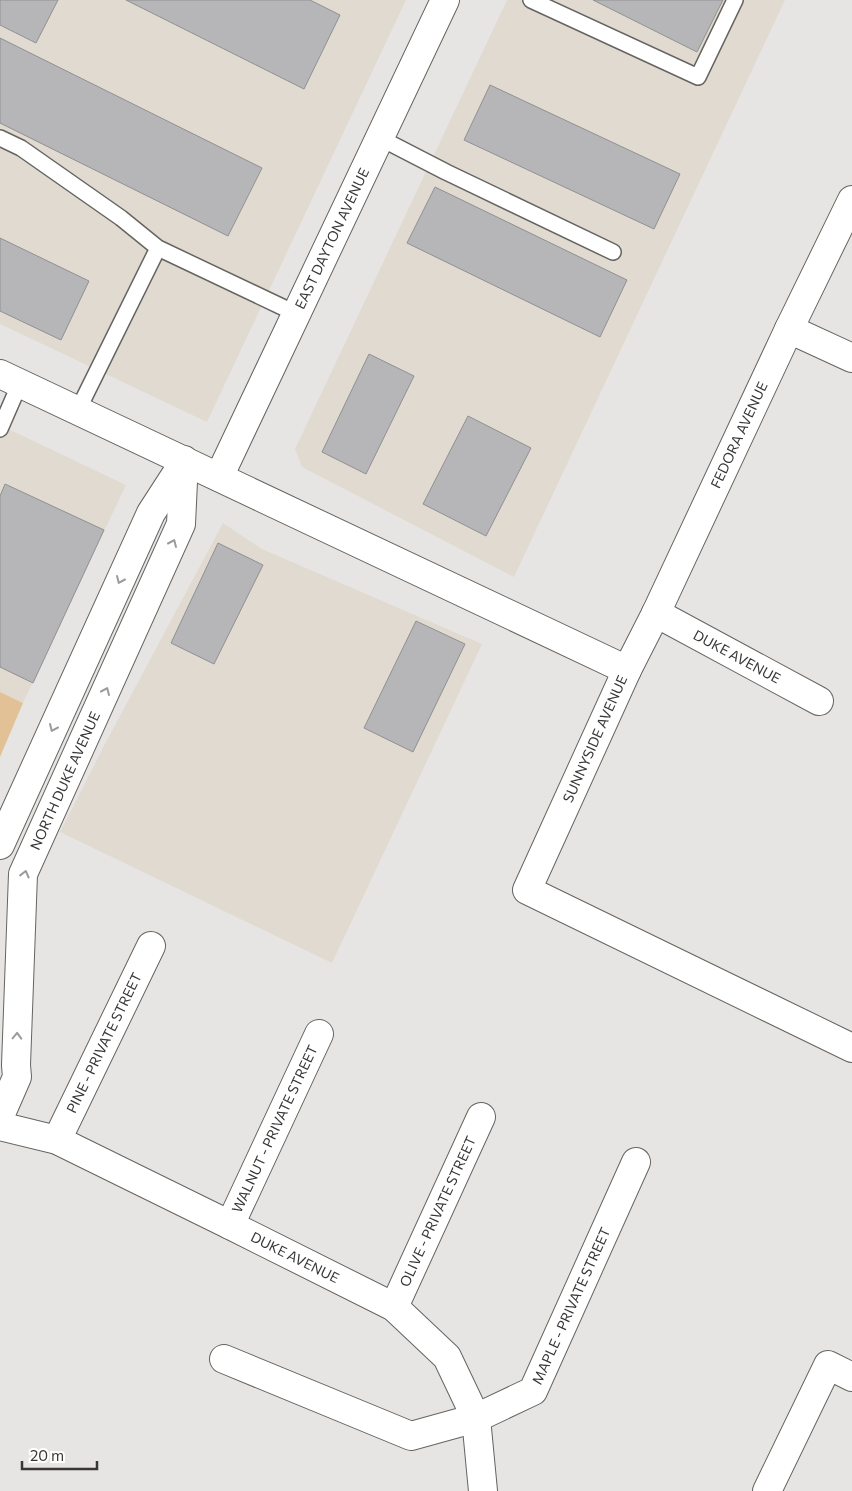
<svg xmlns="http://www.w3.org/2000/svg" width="852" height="1491" font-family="Commissioner,sans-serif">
<rect width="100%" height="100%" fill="#e7e5e3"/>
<!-- built -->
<path fill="#e1dad1" d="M0,0H406L207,422L0,324Z
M507,0H785L514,577L302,467L295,449Z
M0,425L126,485L23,703L0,692Z
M223,523L262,549L482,644L332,963L60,832L106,742Z"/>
<!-- green -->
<path fill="#e1c195" d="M0,692L23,703L0,757Z"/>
<!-- building -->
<path fill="#b6b6b9" stroke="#909092" d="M0,0H58L36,43L0,25Z
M126,0H310L340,15L304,89Z
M593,0H723L697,52Z
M0,38L262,168L228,236L0,123Z
M490,85L680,174L654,229L464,140Z
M435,187L627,280L600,337L407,243Z
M0,238L89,281L61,340L0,311Z
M369,354L414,376L366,474L322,452Z
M468,416L531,448L486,536L423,504Z
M5,484L104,530L33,683L0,667V496Z
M218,543L263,565L214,664L171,643Z
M416,621L465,644L413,752L364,728Z"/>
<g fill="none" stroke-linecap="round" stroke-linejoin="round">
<defs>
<path id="service" d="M531,0L698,77L735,0
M0,138L21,148L121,218L158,248
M380,138L446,172L613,252
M78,410L158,248L297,314
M0,429L20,383"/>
<g id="minor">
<path d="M852,200L789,329L656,613L627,670L527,890L852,1048"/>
<path d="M789,329L852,358"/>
<path d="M0,374L627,670"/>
<path id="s1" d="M219,477L445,0"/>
<path id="s2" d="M656,613L819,701"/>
<path d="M0,845L151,513L184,462"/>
<path id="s3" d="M0,1116L17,1077L16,1065L23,874L181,524L184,460"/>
<path id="s4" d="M0,1126L57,1140L230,1225L394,1307L447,1357L476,1418L483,1491"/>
<path id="s5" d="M57,1140L151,946"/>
<path id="s6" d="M230,1225L319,1034"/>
<path id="s7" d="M394,1307L481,1117"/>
<path id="s8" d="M224,1359L411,1436L476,1418L533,1391L636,1162"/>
<path d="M767,1491L828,1365L852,1377"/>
</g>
</defs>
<!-- service casing -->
<use href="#service" stroke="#666461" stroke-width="18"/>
<!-- minor casing -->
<use href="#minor" stroke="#666461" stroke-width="30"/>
<!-- service -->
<use href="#service" stroke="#fff" stroke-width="15"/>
<!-- minor -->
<use href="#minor" stroke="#fff" stroke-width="28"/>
</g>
<!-- one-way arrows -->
<defs><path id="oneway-chevron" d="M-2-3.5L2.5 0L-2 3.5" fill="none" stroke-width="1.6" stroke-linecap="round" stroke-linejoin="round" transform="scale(1.25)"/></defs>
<g stroke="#9c9b9a">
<use href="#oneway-chevron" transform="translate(173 543) rotate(-66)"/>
<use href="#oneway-chevron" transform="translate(120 580) rotate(114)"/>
<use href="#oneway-chevron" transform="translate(106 691) rotate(-66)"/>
<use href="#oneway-chevron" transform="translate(53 728) rotate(114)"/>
<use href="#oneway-chevron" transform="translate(25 874) rotate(-76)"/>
<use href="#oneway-chevron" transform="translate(17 1036) rotate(-88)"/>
</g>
<g text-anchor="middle" stroke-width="4.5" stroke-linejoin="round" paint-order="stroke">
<!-- street labels -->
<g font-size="14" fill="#383736" stroke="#fff">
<text dy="5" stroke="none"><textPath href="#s1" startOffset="264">EAST DAYTON AVENUE</textPath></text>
<text transform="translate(739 435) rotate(-65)" y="5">FEDORA AVENUE</text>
<text dy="5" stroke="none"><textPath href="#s2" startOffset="92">DUKE AVENUE</textPath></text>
<text transform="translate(595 739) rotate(-66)" y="5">SUNNYSIDE AVENUE</text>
<text dy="5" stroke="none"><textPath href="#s3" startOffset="348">NORTH DUKE AVENUE</textPath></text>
<text dy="5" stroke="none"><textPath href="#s5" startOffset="108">PINE - PRIVATE STREET</textPath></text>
<text dy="5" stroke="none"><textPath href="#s6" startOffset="106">WALNUT - PRIVATE STREET</textPath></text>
<text dy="5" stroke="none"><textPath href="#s7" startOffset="105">OLIVE - PRIVATE STREET</textPath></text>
<text dy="5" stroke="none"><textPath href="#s4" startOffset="324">DUKE AVENUE</textPath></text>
<text dy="5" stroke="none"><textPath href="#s8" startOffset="426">MAPLE - PRIVATE STREET</textPath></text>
</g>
</g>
<!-- scale -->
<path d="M22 1461v8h75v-8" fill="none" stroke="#383736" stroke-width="2.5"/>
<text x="30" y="1461" font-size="15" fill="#383736" stroke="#ffffff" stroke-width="4" paint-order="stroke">20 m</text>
</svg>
